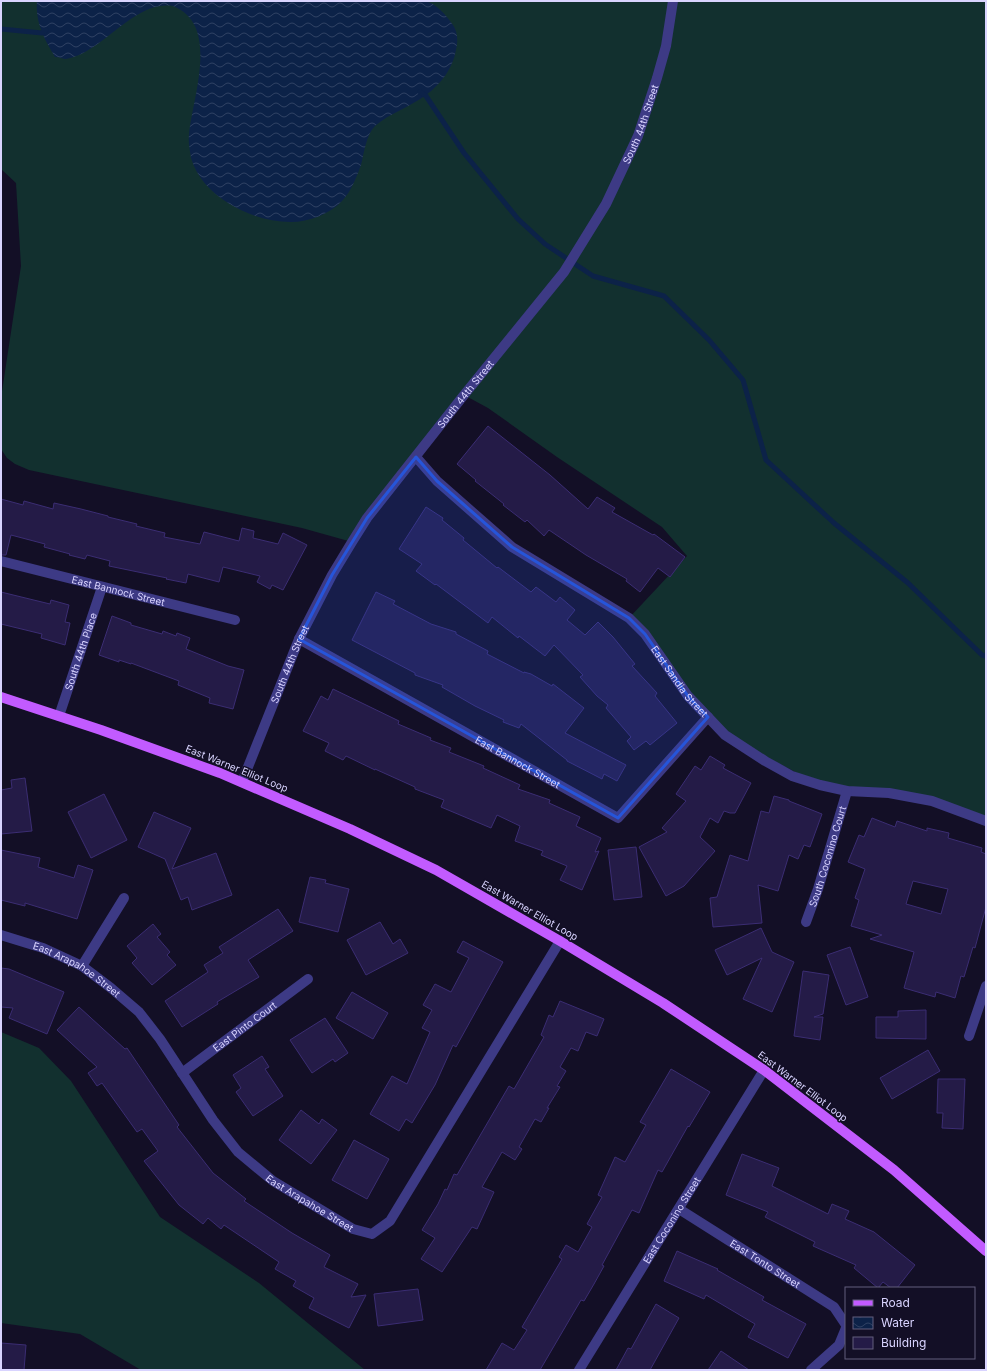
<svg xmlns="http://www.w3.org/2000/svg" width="987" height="1371" font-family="Inter,sans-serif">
<defs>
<pattern id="water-waves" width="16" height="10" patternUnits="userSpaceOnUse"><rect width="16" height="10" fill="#0c2248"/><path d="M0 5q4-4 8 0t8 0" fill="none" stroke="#2f4163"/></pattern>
</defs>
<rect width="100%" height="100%" fill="#130f26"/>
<!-- grass -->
<path fill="#12302f" d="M1,1H986V821L932,801L820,785L725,735L629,618L687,556L662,527L557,457L488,408L464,395L352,542L302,528L29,470L15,464L7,458L1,449V398L21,266L16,183L1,169Z
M1,1032L39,1048L71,1081L160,1217L259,1283L365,1370H141L80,1334L1,1323Z"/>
<!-- water -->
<path fill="url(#water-waves)" d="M37,1H425C437,4 446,15 453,25C458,32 458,42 456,50C453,68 441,84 426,95C410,107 390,113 375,126C366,135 364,153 361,165C357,176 351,192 342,201C330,214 309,222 291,222C268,222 248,215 228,203C211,192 197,178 191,158C190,151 188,142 189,135C192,98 221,25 173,6C133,0 102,54 66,59C63,59 59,57 55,57C44,39 35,22 37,1Z"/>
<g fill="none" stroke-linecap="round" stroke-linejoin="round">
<!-- stream -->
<path stroke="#0c2248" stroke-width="5" d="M1,29L42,33L46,30
M420,92L426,96L464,153L518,219L545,244L593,276L664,296L709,340L743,380L766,460L834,523L908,583L982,655L986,656"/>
</g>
<!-- building -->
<path fill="#241b47" stroke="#3b2d73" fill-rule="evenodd" d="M488,426L550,475L588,509L597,497L615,508L612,512L653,535L654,534L685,557L670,577L658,568L640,592L626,581L627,579L586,555L549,530L544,536L527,520L525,522L503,505L504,504L475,481L476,480L457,464Z
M1,499L23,505L24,501L53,509L54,503L81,509L108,516V517L137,524L136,526L165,533L164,537L200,544L204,532L239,541L242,528L254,531L253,538L278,544L283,533L307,545L283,590L272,585L270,589L257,582L260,576L223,567L219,582L188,574L186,583L166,579L167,578L109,566L110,561L87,555L85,559L69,555L70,554L44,547L45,544L11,535L6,555H1Z
M426,507L443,518L442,520L464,538L463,540L497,568L498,567L531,592L536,587L556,602L560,597L575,610L567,620L585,635L598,622L613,637L635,664L632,666L657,693L655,696L677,723L650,745L646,741L634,750L627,741L631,737L606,708L608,705L597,696L580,677L583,675L554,645L545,656L519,636L518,638L492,617L488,623L436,584L435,585L416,571L422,564L399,549Z
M1,592L50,604L51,600L69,605L65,622L70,623L65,645L41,638L42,634L1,624Z
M376,592L395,601L393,604L431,624L456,632V634L488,651L487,654L524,673V672L531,674L552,686L553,684L584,708L565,733L626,765L617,781L604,774L602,779L567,761V760L521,724L519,728L503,722L504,720L475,706L442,687L443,685L415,675V673L352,640Z
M112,616L131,623V625L162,634L163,631L176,636L177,633L190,638L186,649L228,666L244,670L233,709L209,703L210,698L178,685L179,681L131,663V664L119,660V662L99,655Z
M333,689L399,721L398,724L431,738L430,740L451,748L449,752L484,766L483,768L520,785L518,789L550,800L549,803L580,817L576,826L601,838L595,852L599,851L582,890L560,880L567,866L541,855L543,851L515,841L520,826L497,815L491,828L441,807L444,800L415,789V787L375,769V770L346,756L343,760L325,751L329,743L303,731L321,696L328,700Z
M710,756L725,765L723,768L751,783L735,813H730L724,811L718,823L710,818L700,837L715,851L684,886L666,896L639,847L667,832L662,828L686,801L676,794L695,766L701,770Z
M25,778L32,831L1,834V790L12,788L11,780Z
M104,794L127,840L91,858L68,812Z
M774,796L789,800V801L822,814L810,847L804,845L798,859L789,855L778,891L758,885L762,923L713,927L710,898L717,897L730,855L748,861L761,811L769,813Z
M154,812L191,828L172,869L216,853L232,895L192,910L188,897L181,900L165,859L138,847Z
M872,818L895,827L897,821L927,831V828L949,833L948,838L982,848L981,852L986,854V907L975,948L973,947L964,977L961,976L955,998L936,992L935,997L904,988L914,952L870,939L882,935L851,926L859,900L855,898L865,869L848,862L859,835L864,837ZM913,881L948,889L941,914L906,904Z
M636,847L642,897L614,900L608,850Z
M1,850L40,858L38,867L74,878L78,865L93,870L77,919L25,903V906L1,900Z
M310,877L326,880L325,883L349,889L338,932L299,922Z
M278,909L293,931L248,960L259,977L217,1002L218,1004L182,1027L165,1001L208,972L204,965L223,953L219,947Z
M380,922L393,944L400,939L408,953L366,975L347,940Z
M153,924L161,934L157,937L170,952L167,955L176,965L152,985L132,963L137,958L127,946Z
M761,928L772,952L794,962L772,1012L743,999L762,958L727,975L715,950Z
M463,941L503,962L456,1047L453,1045L435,1085L412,1123L406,1119L399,1131L370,1114L392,1076L407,1084L430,1032L422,1028L432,1010L423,1005L435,984L451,992L469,958L457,952Z
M850,947L868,997L846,1005L827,955Z
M1,968L9,969L64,992L47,1034L9,1018L13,1008L1,1007Z
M803,971L829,975L823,1014L814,1017H823L820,1040L794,1036Z
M352,992L388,1013L373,1039L336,1018Z
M560,1001L604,1019L597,1036L586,1032L578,1051L571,1048L560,1067L566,1071L557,1086L560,1087L547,1108H549L541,1122L535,1119L519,1147L522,1149L515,1160L502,1152L482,1187L494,1192L477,1229L472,1227L442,1272L421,1259L435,1238L422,1230L438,1204L445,1189L447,1190L454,1174L457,1175L509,1086L514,1089L544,1037L541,1035L549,1015L553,1017Z
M79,1007L125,1049L127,1048L179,1125L177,1127L213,1173L246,1199L244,1201L292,1233L330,1255L324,1267L358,1284L351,1297L366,1295L349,1328L309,1308L314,1298L293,1286L296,1281L275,1269L279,1262L224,1225L221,1229L208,1218L203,1224L179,1205L144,1161L158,1151L142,1129L137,1132L102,1083L97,1086L88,1073L97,1067L57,1030Z
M926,1010V1039L876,1038V1017H898V1011Z
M325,1018L348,1053L335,1062L333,1059L312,1073L290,1040Z
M928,1050L940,1071L892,1099L880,1078Z
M262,1056L269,1067L265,1069L283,1096L253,1116L236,1092L241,1088L233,1075Z
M671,1069L710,1092L689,1127L688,1126L662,1172L658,1170L639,1213L632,1210L602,1265L604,1266L594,1284L584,1301L581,1300L540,1370H486L502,1343L514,1350L527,1330L522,1327L562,1259L559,1257L566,1245L578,1252L592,1227L587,1224L602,1197L598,1195L615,1157L625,1162L646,1125L640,1122Z
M938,1079H965L963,1129L942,1128L943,1113H937Z
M301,1110L319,1124L322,1119L337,1130L311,1164L279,1140Z
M354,1140L389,1159L367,1199L332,1180Z
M742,1154L779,1168L772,1186L828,1214L832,1204L849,1211L845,1219L874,1232L915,1265L897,1288H891L883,1282L878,1288L854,1268L856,1265L813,1246L815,1242L765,1217L768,1212L726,1195Z
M677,1251L718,1269L717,1270L764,1297L762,1300L806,1324L788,1358L748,1337L755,1324L706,1295L704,1299L664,1281Z
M418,1289L423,1320L378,1326L374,1294Z
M656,1304L679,1318L650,1370H616L628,1348L631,1349Z
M1,1343L26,1345L24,1370H1Z
M721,1351L749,1370H708Z"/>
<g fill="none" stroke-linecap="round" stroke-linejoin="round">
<!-- minor -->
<g stroke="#3d3a85" stroke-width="10">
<path id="s1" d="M416,457L437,481L512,547L629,618L645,634L688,696L725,735L765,761L792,776L820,785L847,791L889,793L932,801L986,821"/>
<path id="s2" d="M1,561L235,620"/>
<path id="s3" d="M299,639L618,818L708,717"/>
<path id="s4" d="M59,716L102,587"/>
<path id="s5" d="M242,782L299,639L332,575L352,542L367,518L464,395L564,272L606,204L638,136L657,78L666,46L673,1"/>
<path id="s6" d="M806,922L818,889L847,791"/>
<path id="s7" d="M1,935L43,948L82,966L111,988L139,1012L160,1039L213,1120L238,1152L273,1181L353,1229L372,1234L390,1221L560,941"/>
<path d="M82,966L124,898"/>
<path d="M969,1036L986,986"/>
<path id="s8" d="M182,1073L308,979"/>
<path id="s9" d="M679,1209L834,1307L846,1325"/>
<path id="s10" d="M579,1370L764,1070"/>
<path d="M811,1370L839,1345L846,1328"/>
</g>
<!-- major -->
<path stroke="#c25bff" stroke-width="10" d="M1,697L101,730L220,773L350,829L436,870L560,941L663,1003L764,1070L894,1170L986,1251"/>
</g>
<!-- marked area -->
<path fill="#2655da" fill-opacity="0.2" stroke="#2655da" stroke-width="3" stroke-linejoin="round" d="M416,457L437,481L512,547L629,618L645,634L688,696L708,717L618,818L299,639L332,575L367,518Z"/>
<g text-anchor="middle" stroke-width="3" stroke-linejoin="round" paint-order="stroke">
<!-- street labels -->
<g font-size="10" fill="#d9d4ff" stroke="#130f26">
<text dy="4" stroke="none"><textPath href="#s5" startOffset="775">South 44th Street</textPath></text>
<text dy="4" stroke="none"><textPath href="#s5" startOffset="451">South 44th Street</textPath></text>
<text dy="4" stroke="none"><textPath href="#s2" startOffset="121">East Bannock Street</textPath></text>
<text dy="4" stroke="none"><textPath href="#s4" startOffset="68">South 44th Place</textPath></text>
<text dy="4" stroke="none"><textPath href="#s5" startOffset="127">South 44th Street</textPath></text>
<text dy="4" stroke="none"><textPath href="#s1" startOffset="350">East Sandia Street</textPath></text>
<text dy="4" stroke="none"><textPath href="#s3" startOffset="251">East Bannock Street</textPath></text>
<text transform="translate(237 768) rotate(22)" y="4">East Warner Elliot Loop</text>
<text dy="4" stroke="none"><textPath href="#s6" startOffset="69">South Coconino Court</textPath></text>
<text transform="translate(530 910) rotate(30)" y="4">East Warner Elliot Loop</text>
<text dy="4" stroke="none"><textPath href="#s7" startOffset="84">East Arapahoe Street</textPath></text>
<text dy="4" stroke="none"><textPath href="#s8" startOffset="78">East Pinto Court</textPath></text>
<text transform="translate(803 1086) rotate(37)" y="4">East Warner Elliot Loop</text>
<text dy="4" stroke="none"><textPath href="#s7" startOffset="420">East Arapahoe Street</textPath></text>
<text dy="4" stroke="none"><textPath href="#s10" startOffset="176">East Coconino Street</textPath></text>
<text dy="4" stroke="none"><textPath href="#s9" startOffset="102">East Tonto Street</textPath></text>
</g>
</g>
<!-- border -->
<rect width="987" height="1371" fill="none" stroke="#d9d4ff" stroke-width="4"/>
<!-- legend -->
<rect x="845" y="1287" width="130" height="72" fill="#130f26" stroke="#625e7d"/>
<rect x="853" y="1300" width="20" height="6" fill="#c25bff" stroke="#625e7d"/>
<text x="881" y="1307" font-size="12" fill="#d9d4ff">Road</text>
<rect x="853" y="1317" width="20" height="12" fill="url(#water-waves)" stroke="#625e7d"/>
<text x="881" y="1327" font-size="12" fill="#d9d4ff">Water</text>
<rect x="853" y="1337" width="20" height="12" fill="#241b47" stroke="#625e7d"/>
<text x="881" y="1347" font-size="12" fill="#d9d4ff">Building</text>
</svg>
